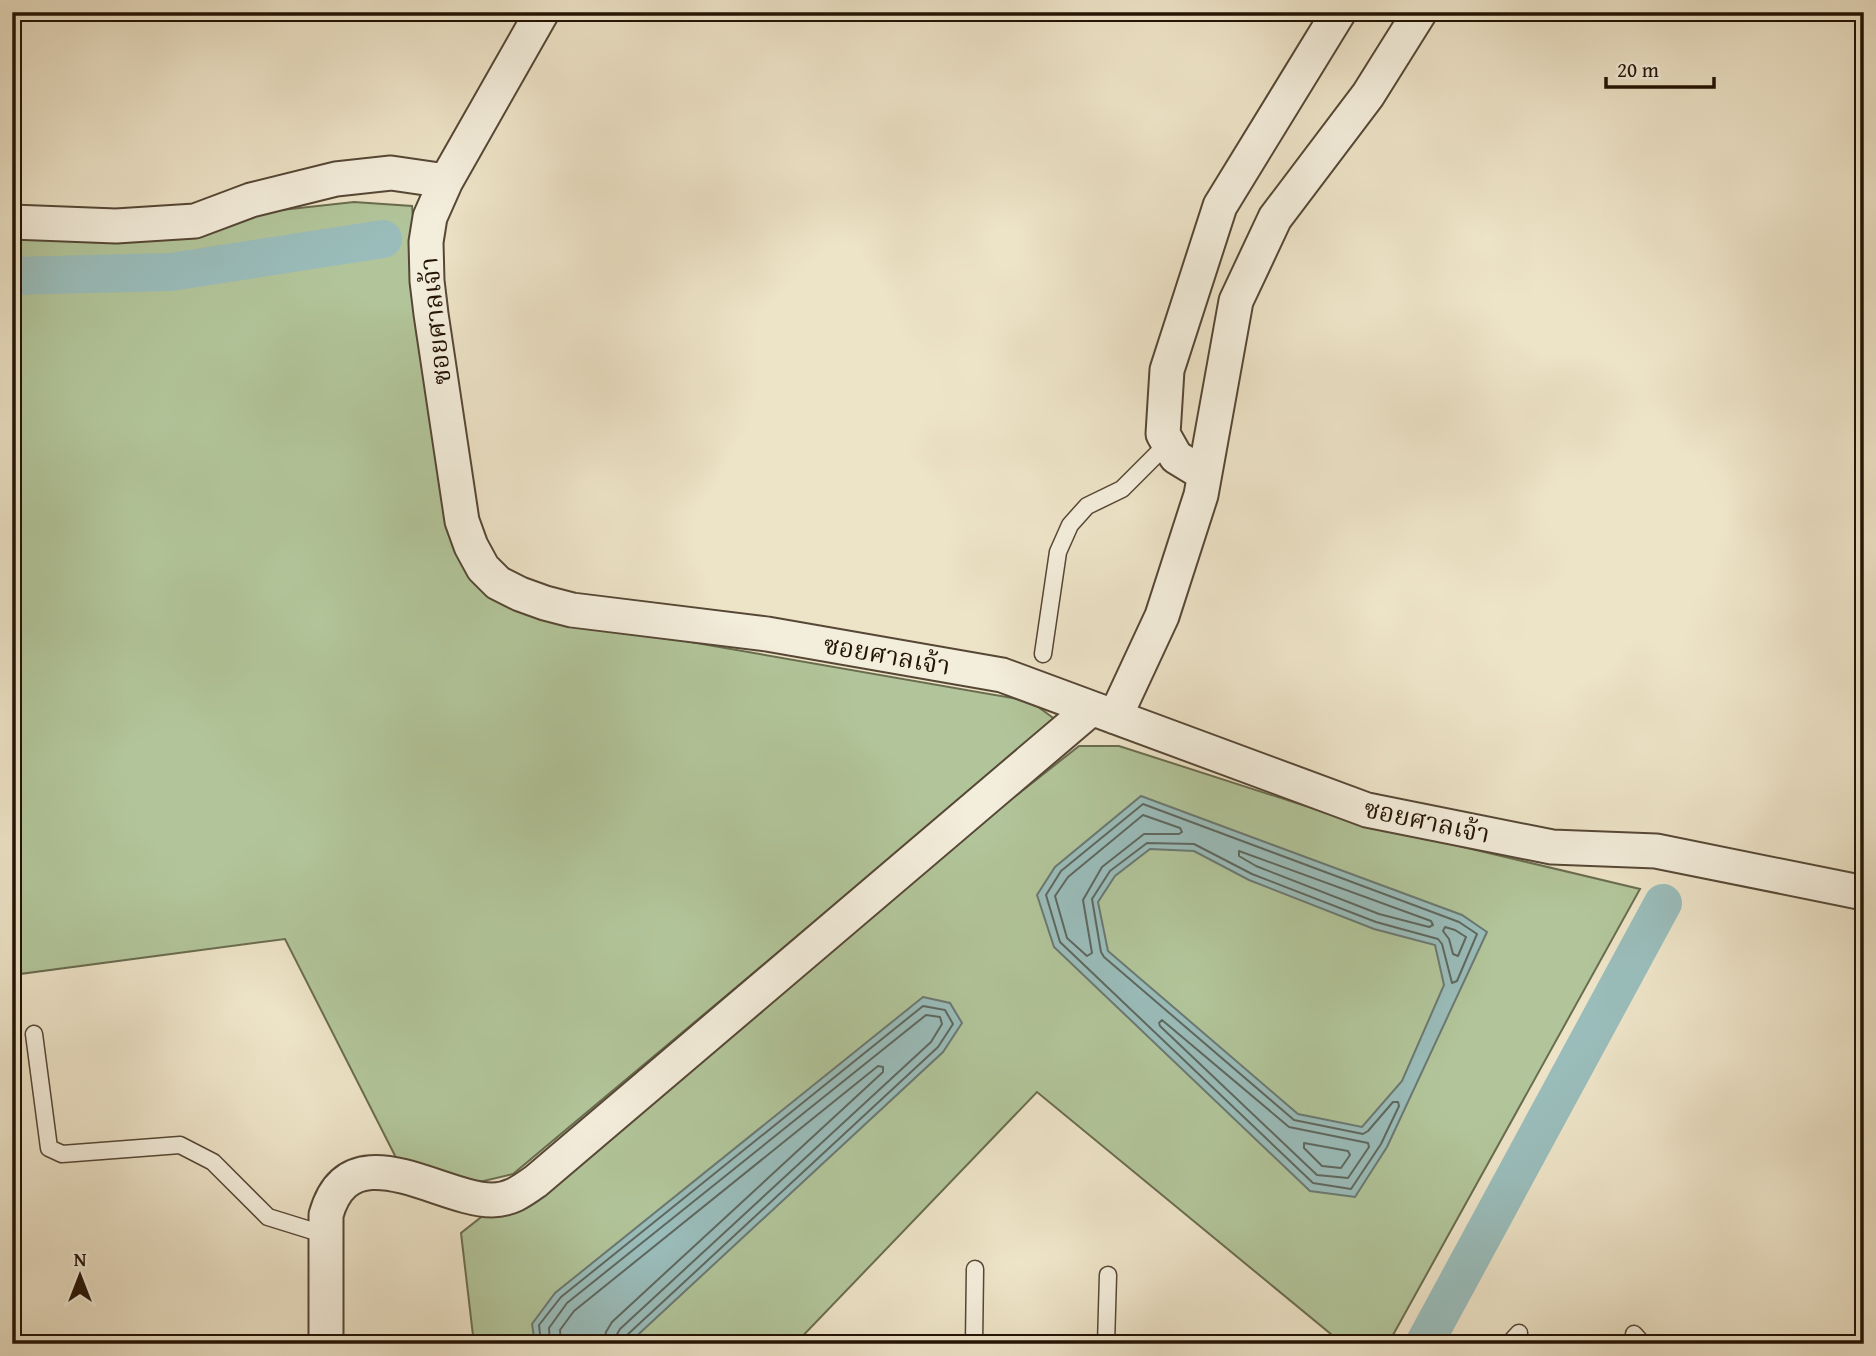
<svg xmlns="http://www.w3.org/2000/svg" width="1876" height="1356" font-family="'Gentium Book Plus','Noto Serif Thai',serif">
<rect width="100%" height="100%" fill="#ede3c7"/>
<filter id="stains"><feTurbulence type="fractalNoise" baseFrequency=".00286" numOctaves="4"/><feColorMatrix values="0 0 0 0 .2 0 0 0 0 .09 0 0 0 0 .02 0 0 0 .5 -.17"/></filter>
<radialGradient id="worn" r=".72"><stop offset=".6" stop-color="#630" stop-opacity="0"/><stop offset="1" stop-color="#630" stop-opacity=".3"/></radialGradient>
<!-- green -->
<path fill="#b2c59a" stroke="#6a6c4f" stroke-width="2" d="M354,202L412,206L437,462L481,590L541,616L1030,701L1056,720L513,1174L416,1197L285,939L12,975V240Z
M1079,746H1119L1346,819L1640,889L1388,1344H1343L1037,1092L795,1344H474L461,1233Z"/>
<!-- water -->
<path fill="#9abdbb" stroke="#6a7972" stroke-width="2" fill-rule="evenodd" d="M1141,796L1462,915L1487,932L1387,1147L1355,1197L1310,1191L1054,947L1037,895L1055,867ZM1150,849L1194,851L1249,880L1374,929L1435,945L1444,985L1402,1081L1362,1127L1298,1114L1108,951L1098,902L1115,876Z
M923,997L950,1003L962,1023L943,1052L628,1344H535L532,1324L555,1293Z"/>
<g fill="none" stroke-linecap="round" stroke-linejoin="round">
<!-- shore -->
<path stroke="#5e6860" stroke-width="2" d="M1143,804L1459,922L1477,934L1457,981L1452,983L1442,944L1438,939L1376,922L1252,874L1194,844L1147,843L1110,871L1092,899L1101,952L1104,957L1294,1120L1363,1134L1368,1131L1393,1102H1398L1399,1106L1381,1144L1351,1189L1313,1183L1060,942L1046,895L1061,871Z
M1143,815L1180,828L1182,832L1179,834H1144L1102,867L1083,900L1092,953L1087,956L1067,938L1055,896L1068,877Z
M1239,851L1431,921L1433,925L1429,927L1379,914L1256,866L1239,856Z
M1445,927L1455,930L1466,937L1458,956L1453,954L1449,939L1443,931Z
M1162,1020L1289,1127L1368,1143L1369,1147L1348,1178L1317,1175L1160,1026L1159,1023Z
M1304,1143L1348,1151L1350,1155L1341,1168L1322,1166L1304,1148Z
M541,1344L539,1325L561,1297L923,1006L945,1010L953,1024L938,1047L626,1336L624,1344
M550,1344L549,1328L567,1303L926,1015L940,1017L942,1024L931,1042L620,1329L616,1336L615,1344
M561,1344L560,1330L574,1311L878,1066L883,1067V1072L612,1322L606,1332L604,1344"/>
<!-- canal -->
<path stroke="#9abdbb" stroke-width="38" d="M12,276L171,272L383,239
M1424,1344L1663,903"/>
<defs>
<path id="service" d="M1043,654L1058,552L1070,525L1087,506L1122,489L1168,443
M34,1034L49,1148L62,1154L180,1145L213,1162L268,1217L326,1235
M1634,1334L1643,1344
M974,1344L975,1269
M1106,1344L1108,1275
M1509,1344L1519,1333"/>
<path id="minor" d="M542,12L446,181L430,217L426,242L427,281L431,314L462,521L471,546L483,568L498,583L520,594L545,603L572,610L767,634L1002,675L1367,810L1552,847L1656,851L1864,893
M12,222L116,226L195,221L251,200L336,179L391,173L446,181
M1204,474L1176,457L1163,434L1167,370L1220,206L1339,12
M1115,717L1162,616L1201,495L1236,301L1275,218L1368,95L1420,12
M326,1344V1215C350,1129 440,1200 492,1200C510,1200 522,1191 536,1181L1091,709"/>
</defs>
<!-- service casing -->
<use href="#service" stroke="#564735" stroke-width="19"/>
<!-- minor casing -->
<use href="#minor" stroke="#564735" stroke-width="37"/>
<!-- service -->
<use href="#service" stroke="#f3eddb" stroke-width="16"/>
<!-- minor -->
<use href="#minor" stroke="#f3eddb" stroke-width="33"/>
</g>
<g text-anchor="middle" stroke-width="5" stroke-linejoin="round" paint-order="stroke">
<!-- street labels -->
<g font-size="26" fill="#231304" stroke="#f3eddb">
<text transform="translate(435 321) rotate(-96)" y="9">ซอยศาลเจ้า</text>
<text transform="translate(887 655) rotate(10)" y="9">ซอยศาลเจ้า</text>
<text transform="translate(1427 821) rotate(12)" y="9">ซอยศาลเจ้า</text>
</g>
</g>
<!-- margin -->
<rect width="1876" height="1356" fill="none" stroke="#ede3c7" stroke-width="42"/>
<rect x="14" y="14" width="1848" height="1328" fill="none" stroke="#231304" stroke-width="3.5"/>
<rect x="21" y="21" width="1834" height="1314" fill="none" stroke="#231304" stroke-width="2"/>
<!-- north arrow -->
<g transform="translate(80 1276)" stroke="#f3eddb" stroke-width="5" paint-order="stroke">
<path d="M0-5L12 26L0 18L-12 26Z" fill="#231304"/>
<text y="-10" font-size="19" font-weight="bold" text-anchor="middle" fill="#231304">N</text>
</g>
<!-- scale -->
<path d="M1606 77v10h108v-10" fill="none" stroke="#231304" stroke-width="3.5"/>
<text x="1617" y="77" font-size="21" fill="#231304" stroke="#f3eddb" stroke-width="5" paint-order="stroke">20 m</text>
<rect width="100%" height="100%" filter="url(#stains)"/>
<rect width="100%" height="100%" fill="url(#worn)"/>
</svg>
